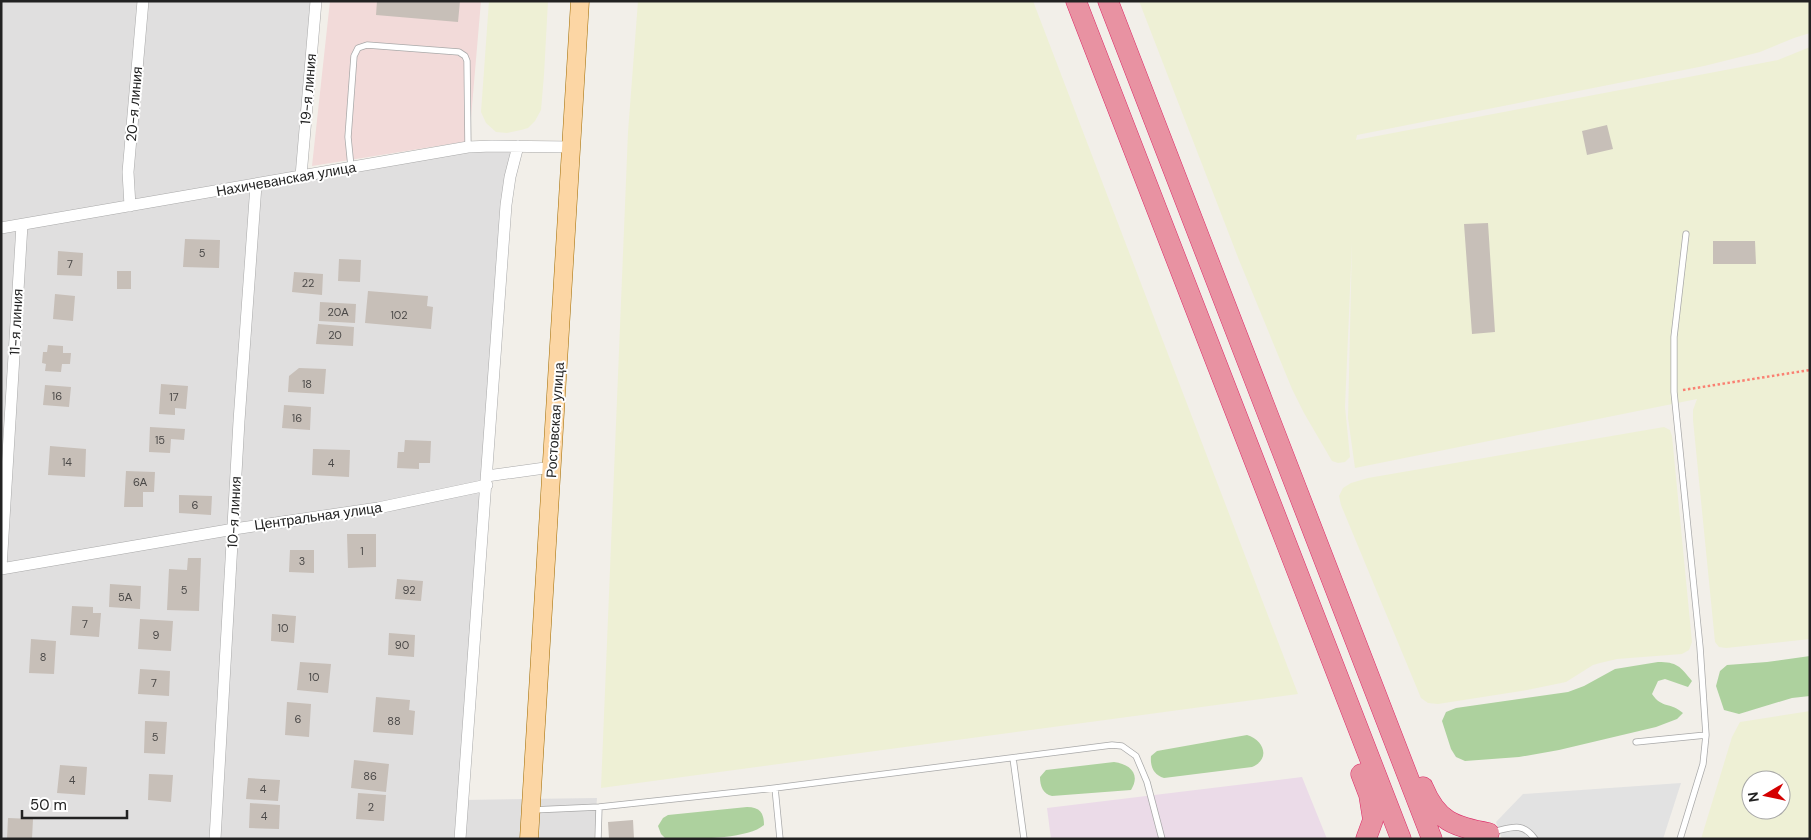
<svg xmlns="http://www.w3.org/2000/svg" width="1811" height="840" font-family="'DM Sans',sans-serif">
<rect width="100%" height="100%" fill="#f2efe9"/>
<!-- residential -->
<path fill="#e0dfdf" d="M1,1H316L301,176L518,146L510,177L463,800L597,798L594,839H1Z"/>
<!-- commercial -->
<path fill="#f2dad9" d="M330,1H481L469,141L312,166Z"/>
<!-- industrial -->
<path fill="#ebdbe8" d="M1302,777L1327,839H1051L1047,808Z"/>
<!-- farmland -->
<path fill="#eef0d5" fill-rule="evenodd" d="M489,1H548L544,75L541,110L535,121L528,128L521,130L507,133L496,132L486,123L481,112Z
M638,1H1033L1298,694L601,788L628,132Z
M1139,1H1810V33L1794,38L1760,52L1704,66L1357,135L1356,140L1778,60L1810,47V639L1726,648L1719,647L1715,642L1693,420V410L1697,399L1355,468L1348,418L1352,243L1345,407L1350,457L1345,462L1338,463L1332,461L1304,413L1292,389L1239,260Z
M1664,427L1670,430L1672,436L1692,642L1689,650L1682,654L1617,659L1600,663L1593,665L1566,682L1527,690L1438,704L1428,703L1421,698L1341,505L1339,496L1343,488L1351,483L1368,478Z
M1810,711V839H1701L1732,737L1740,722ZM1751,780H1781V810H1751Z"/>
<!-- forest -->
<path fill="#add19e" d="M1810,656V696L1792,698L1739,714L1724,710L1716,686L1720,671L1727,665L1767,662Z
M1658,662C1677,662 1680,666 1692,681L1688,687L1665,679L1658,681L1652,694C1662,709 1671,702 1683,713L1677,719L1656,727L1559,750L1519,757L1465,761L1456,757L1451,749L1442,721L1446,712L1456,708L1568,692L1584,686L1615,669Z
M1247,735C1264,740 1271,759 1252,767L1164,778C1154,775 1150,767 1151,756L1157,751Z
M1114,762C1130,764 1141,774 1131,790L1052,796C1043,794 1040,786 1040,777L1046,770Z
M747,807C760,807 764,813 764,825C747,840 690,839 666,839L661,834L658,826L663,818L668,815Z"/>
<!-- parking -->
<path fill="#e2e2e2" d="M1681,783L1663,839H1502L1496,822L1523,794Z"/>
<!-- building -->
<path fill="#c7bfb8" d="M377,1H460L458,22L376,15Z
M1607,125L1613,149L1587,155L1582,131Z
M1488,223L1495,332L1472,334L1464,224Z
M185,239L220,240L219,268L183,267Z
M1713,241H1755L1756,264H1713Z
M58,251L83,253L82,276L57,275Z
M339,259L361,260L360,282L338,281Z
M117,271H131V289H117Z
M294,272L323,274L322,295L292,292Z
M368,291L428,296L427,306L433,307L431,329L365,323Z
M55,294L75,296L73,321L53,319Z
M320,302L356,304L355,323L319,321Z
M318,324L354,327L353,346L316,344Z
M48,345L63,346V353H71L70,364H62L61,372L45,371L46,364L42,363L43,352H47Z
M299,368L326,369L324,394L288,392L289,376Z
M161,384L188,386L186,409L175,408V415L159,414Z
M45,385L71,387L69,407L43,405Z
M284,405L311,407L310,430L282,428Z
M150,427L185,429L184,440L171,439L170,453L149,452Z
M405,440L431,441L430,463H419V469L397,468L398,452H404Z
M50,446L86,449L85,477L48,475Z
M313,449L350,450L349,477L312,475Z
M126,471L155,472L154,492H143V507H124Z
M179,495L212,496L211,515L179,513Z
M347,534H376V567L348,568Z
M290,550H314V573L289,572Z
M188,558H201L199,611L167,610L169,569L187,570Z
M397,579L423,581L421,601L395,599Z
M110,584L141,586L140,609L109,607Z
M72,606L93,607V613H101L99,637L70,635Z
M272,614L296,616L294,643L271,641Z
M140,619L173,621L171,651L138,649Z
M389,633L415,635L414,657L388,655Z
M31,639L56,641L54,674L29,673Z
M300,662L331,664L328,693L297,690Z
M140,669L170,671L169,696L138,694Z
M376,697L410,700L409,710L415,711L413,735L373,732Z
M287,702L311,704L309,737L285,735Z
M145,721L167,722L165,754L144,753Z
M354,760L389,764L386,792L351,788Z
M60,765L87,767L85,795L57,793Z
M149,774L173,775L171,802L148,800Z
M248,778L280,780L278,801L246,799Z
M358,793L386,795L384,821L356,819Z
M250,803L280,805L279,829L249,828Z
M8,818L33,819L32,839H7Z
M633,820L634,839H609L608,822Z"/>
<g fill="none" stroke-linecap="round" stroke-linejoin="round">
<defs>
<path id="lane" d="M351,167L348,137L354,56L358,48L367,45L459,52L465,56L467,61L468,147
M1636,742L1706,735
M1013,758L1024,839
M775,788L780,839
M532,810L599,807L775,788L1112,745L1122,746L1136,756L1147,782L1162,839
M1492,832C1511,828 1522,821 1535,839
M598,839L599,807
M1680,839L1703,764L1706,735L1700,647L1674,392V337L1686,234"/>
<path id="street" d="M301,176L316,1
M130,206L128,172L143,1
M1,228L468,147L492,146L572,147
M487,476L552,467
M1,568L22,225
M1,569L234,529L378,508L487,485
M215,839L239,421L256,185
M460,839L506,205L510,177L518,146"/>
<path id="primary" d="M529,839L580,1"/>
<path id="highway" d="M1076,1L1401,839
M1108,1L1432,839
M1361,774L1369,795L1373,820L1366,839
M1423,787C1437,821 1454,827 1489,833"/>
</defs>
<!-- lane casing -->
<use href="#lane" stroke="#a9a9a9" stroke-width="7"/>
<!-- street casing -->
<use href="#street" stroke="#a9a9a9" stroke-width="12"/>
<!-- primary casing -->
<use href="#primary" stroke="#a06b00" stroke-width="19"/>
<!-- highway casing -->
<use href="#highway" stroke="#dc2a67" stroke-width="21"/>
<!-- path -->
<path stroke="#fa8072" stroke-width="2.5" stroke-dasharray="2.5 2.5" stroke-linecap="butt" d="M1683,390L1810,370"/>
<!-- lane -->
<use href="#lane" stroke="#fff" stroke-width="5.5"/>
<!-- street -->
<use href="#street" stroke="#fff" stroke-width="11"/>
<!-- primary -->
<use href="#primary" stroke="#fcd6a4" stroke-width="18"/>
<!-- highway -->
<use href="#highway" stroke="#e892a2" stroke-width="20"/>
</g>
<g text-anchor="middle" stroke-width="4" stroke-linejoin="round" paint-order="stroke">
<!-- number labels -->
<g font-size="11" fill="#4b4948">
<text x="202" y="257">5</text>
<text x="70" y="268">7</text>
<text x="308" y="287">22</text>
<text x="338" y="316">20А</text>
<text x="399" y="319">102</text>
<text x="335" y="339">20</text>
<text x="307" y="388">18</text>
<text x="57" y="400">16</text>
<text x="174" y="401">17</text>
<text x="297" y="422">16</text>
<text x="160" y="444">15</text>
<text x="67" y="466">14</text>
<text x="331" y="467">4</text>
<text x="140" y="486">6А</text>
<text x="195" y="509">6</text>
<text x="362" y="555">1</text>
<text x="302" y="565">3</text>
<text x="184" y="594">5</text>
<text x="409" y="594">92</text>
<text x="125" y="601">5А</text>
<text x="85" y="628">7</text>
<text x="283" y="632">10</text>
<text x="156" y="639">9</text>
<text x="402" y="649">90</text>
<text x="43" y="661">8</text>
<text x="314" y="681">10</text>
<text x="154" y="687">7</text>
<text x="298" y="723">6</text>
<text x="394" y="725">88</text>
<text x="155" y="741">5</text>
<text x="370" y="780">86</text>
<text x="72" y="784">4</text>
<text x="263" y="793">4</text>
<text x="371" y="811">2</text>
<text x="264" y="820">4</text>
</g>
<!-- street labels -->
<g font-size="14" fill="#222" stroke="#fff">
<text transform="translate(308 89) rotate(-85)" y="5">19-я линия</text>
<text transform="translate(134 104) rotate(-85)" y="5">20-я линия</text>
<text transform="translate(286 179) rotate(-10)" y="5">Нахичеванская улица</text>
<text transform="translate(16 322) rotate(-87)" y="5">11-я линия</text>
<text transform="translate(555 420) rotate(-86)" y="5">Ростовская улица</text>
<text transform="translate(234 512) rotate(-87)" y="5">10-я линия</text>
<text transform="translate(318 516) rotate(-8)" y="5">Центральная улица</text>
</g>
</g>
<!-- border -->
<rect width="1811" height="840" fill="none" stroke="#222222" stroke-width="5"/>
<!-- north arrow -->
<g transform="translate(1766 795) rotate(261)"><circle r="24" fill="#ffffff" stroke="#a7a7a7"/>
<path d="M0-4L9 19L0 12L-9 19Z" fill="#d40000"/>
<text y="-8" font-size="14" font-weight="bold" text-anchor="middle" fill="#222222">N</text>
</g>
<!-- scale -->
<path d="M22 810v8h105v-8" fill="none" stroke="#222222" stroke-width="2.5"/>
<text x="30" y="810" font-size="15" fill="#222222" stroke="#ffffff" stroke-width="4" paint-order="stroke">50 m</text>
</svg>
